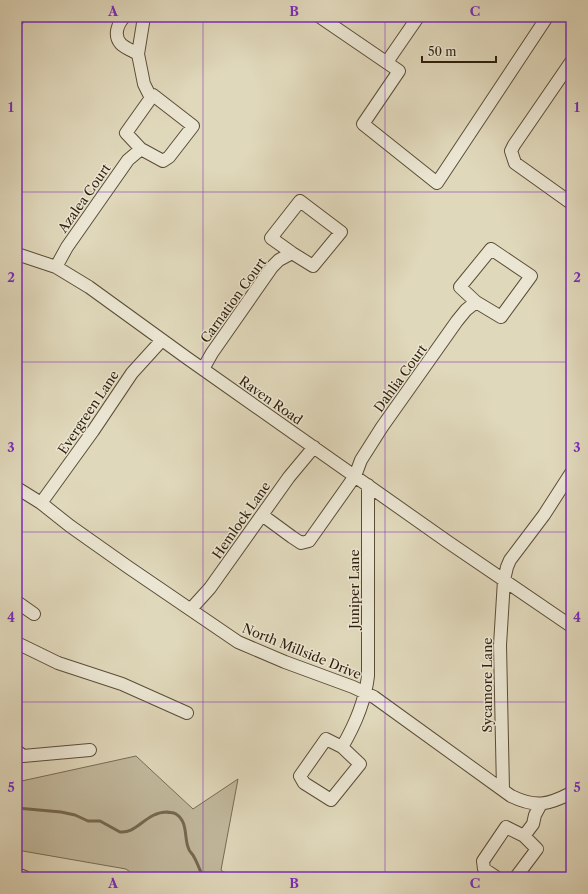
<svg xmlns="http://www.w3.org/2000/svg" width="588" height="894" font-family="'Libre Caslon Text',serif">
<rect width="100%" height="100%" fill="#e0d8bb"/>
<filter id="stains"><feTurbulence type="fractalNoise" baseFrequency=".005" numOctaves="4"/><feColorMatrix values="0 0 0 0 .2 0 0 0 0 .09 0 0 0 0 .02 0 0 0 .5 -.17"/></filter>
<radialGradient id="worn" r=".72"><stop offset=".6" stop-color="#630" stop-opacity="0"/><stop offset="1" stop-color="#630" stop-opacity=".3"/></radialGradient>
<!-- green -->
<path fill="#c2b99d" stroke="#786c54" d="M136,756L193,809L238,779L221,870L230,877H137L126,869L17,850V782Z"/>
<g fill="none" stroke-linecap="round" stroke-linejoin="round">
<!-- stream -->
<path stroke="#756851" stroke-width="3" d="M17,808L61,812L75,815L88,821H100L120,832C137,834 146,812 167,812C170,813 173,812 176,814C188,822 184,836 188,847C189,852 193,854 194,857C198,864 200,871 203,877"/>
<defs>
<path id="minor" d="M124,17C118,24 113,35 121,44C125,48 133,51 138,54
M144,17L138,54L144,84L151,98
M320,17L399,71L363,124L437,183L547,17
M17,20L19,17
M387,62L418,17
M571,62L514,145L511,151L515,163L571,203
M491,249L531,276L501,317L476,302L460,287Z
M17,254L56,267L89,287L187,358L448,542L571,626
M56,267L67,247L128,160L141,149L163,161L169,157L193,126L153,95L126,133L141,149
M203,369L212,353L272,267L279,260L292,253L313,266L341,232L300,201L271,238L292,253
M17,488L41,503L70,526L128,567L238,642L285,662L353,687L374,697L511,796C536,808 548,805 571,793
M41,503L93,431L132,373L162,340
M262,515L292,537L301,543L309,541L355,476L361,460L382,427L457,321L466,310L476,302
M17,602L34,614
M191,609L210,588L289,477L314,447
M17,643L58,663L122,684L187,713
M326,739L342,747L360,764L331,800L304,783L300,776Z
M342,747C355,725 365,702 368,676V485
M17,751L23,756L90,750
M503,790L500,645L504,580L507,567L510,560L544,515L571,473
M524,836L533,824L535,815L541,804
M17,874L25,877
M496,877L484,869L483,861L506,827L524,836L537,849L516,877"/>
</defs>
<!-- minor casing -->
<use href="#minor" stroke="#5b4d37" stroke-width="14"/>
<!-- minor -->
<use href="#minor" stroke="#ebe6d3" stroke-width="12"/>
</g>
<!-- grid -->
<path fill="none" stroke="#7b2cbf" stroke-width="1" stroke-opacity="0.55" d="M203,17V877M385,17V877M17,192H571M17,362H571M17,532H571M17,702H571"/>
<g text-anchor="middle" stroke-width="3" stroke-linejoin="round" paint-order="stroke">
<!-- street labels -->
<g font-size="13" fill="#2f1f0b" stroke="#ebe6d3">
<text transform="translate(84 198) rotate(-55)" y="5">Azalea Court</text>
<text transform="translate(233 300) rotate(-54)" y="5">Carnation Court</text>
<text transform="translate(400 378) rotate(-54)" y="5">Dahlia Court</text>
<text transform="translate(271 400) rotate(35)" y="5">Raven Road</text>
<text transform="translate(88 412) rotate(-56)" y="5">Evergreen Lane</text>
<text transform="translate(241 520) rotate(-55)" y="5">Hemlock Lane</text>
<text transform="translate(354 589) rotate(-90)" y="5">Juniper Lane</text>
<text transform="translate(302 651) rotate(22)" y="5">North Millside Drive</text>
<text transform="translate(487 685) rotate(-90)" y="5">Sycamore Lane</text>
</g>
</g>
<!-- margin -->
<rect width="588" height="894" fill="none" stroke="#e0d8bb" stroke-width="44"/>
<!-- scale -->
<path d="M422 56v6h74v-6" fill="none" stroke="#2f1f0b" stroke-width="2"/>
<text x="428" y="56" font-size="12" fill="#2f1f0b" stroke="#ebe6d3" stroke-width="3" paint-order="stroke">50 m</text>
<rect x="22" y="22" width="544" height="850" fill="none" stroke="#7b2cbf" stroke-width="1.5"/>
<g font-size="13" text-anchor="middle" font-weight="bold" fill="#7b2cbf">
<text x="113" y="16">A</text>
<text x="294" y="16">B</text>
<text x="475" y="16">C</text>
<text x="11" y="112">1</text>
<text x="577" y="112">1</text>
<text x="11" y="282">2</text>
<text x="577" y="282">2</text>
<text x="11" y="452">3</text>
<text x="577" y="452">3</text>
<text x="11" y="622">4</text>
<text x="577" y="622">4</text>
<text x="11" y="792">5</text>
<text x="577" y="792">5</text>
<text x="113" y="888">A</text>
<text x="294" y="888">B</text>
<text x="475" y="888">C</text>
</g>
<rect width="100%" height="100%" filter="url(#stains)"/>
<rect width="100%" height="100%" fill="url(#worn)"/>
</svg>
